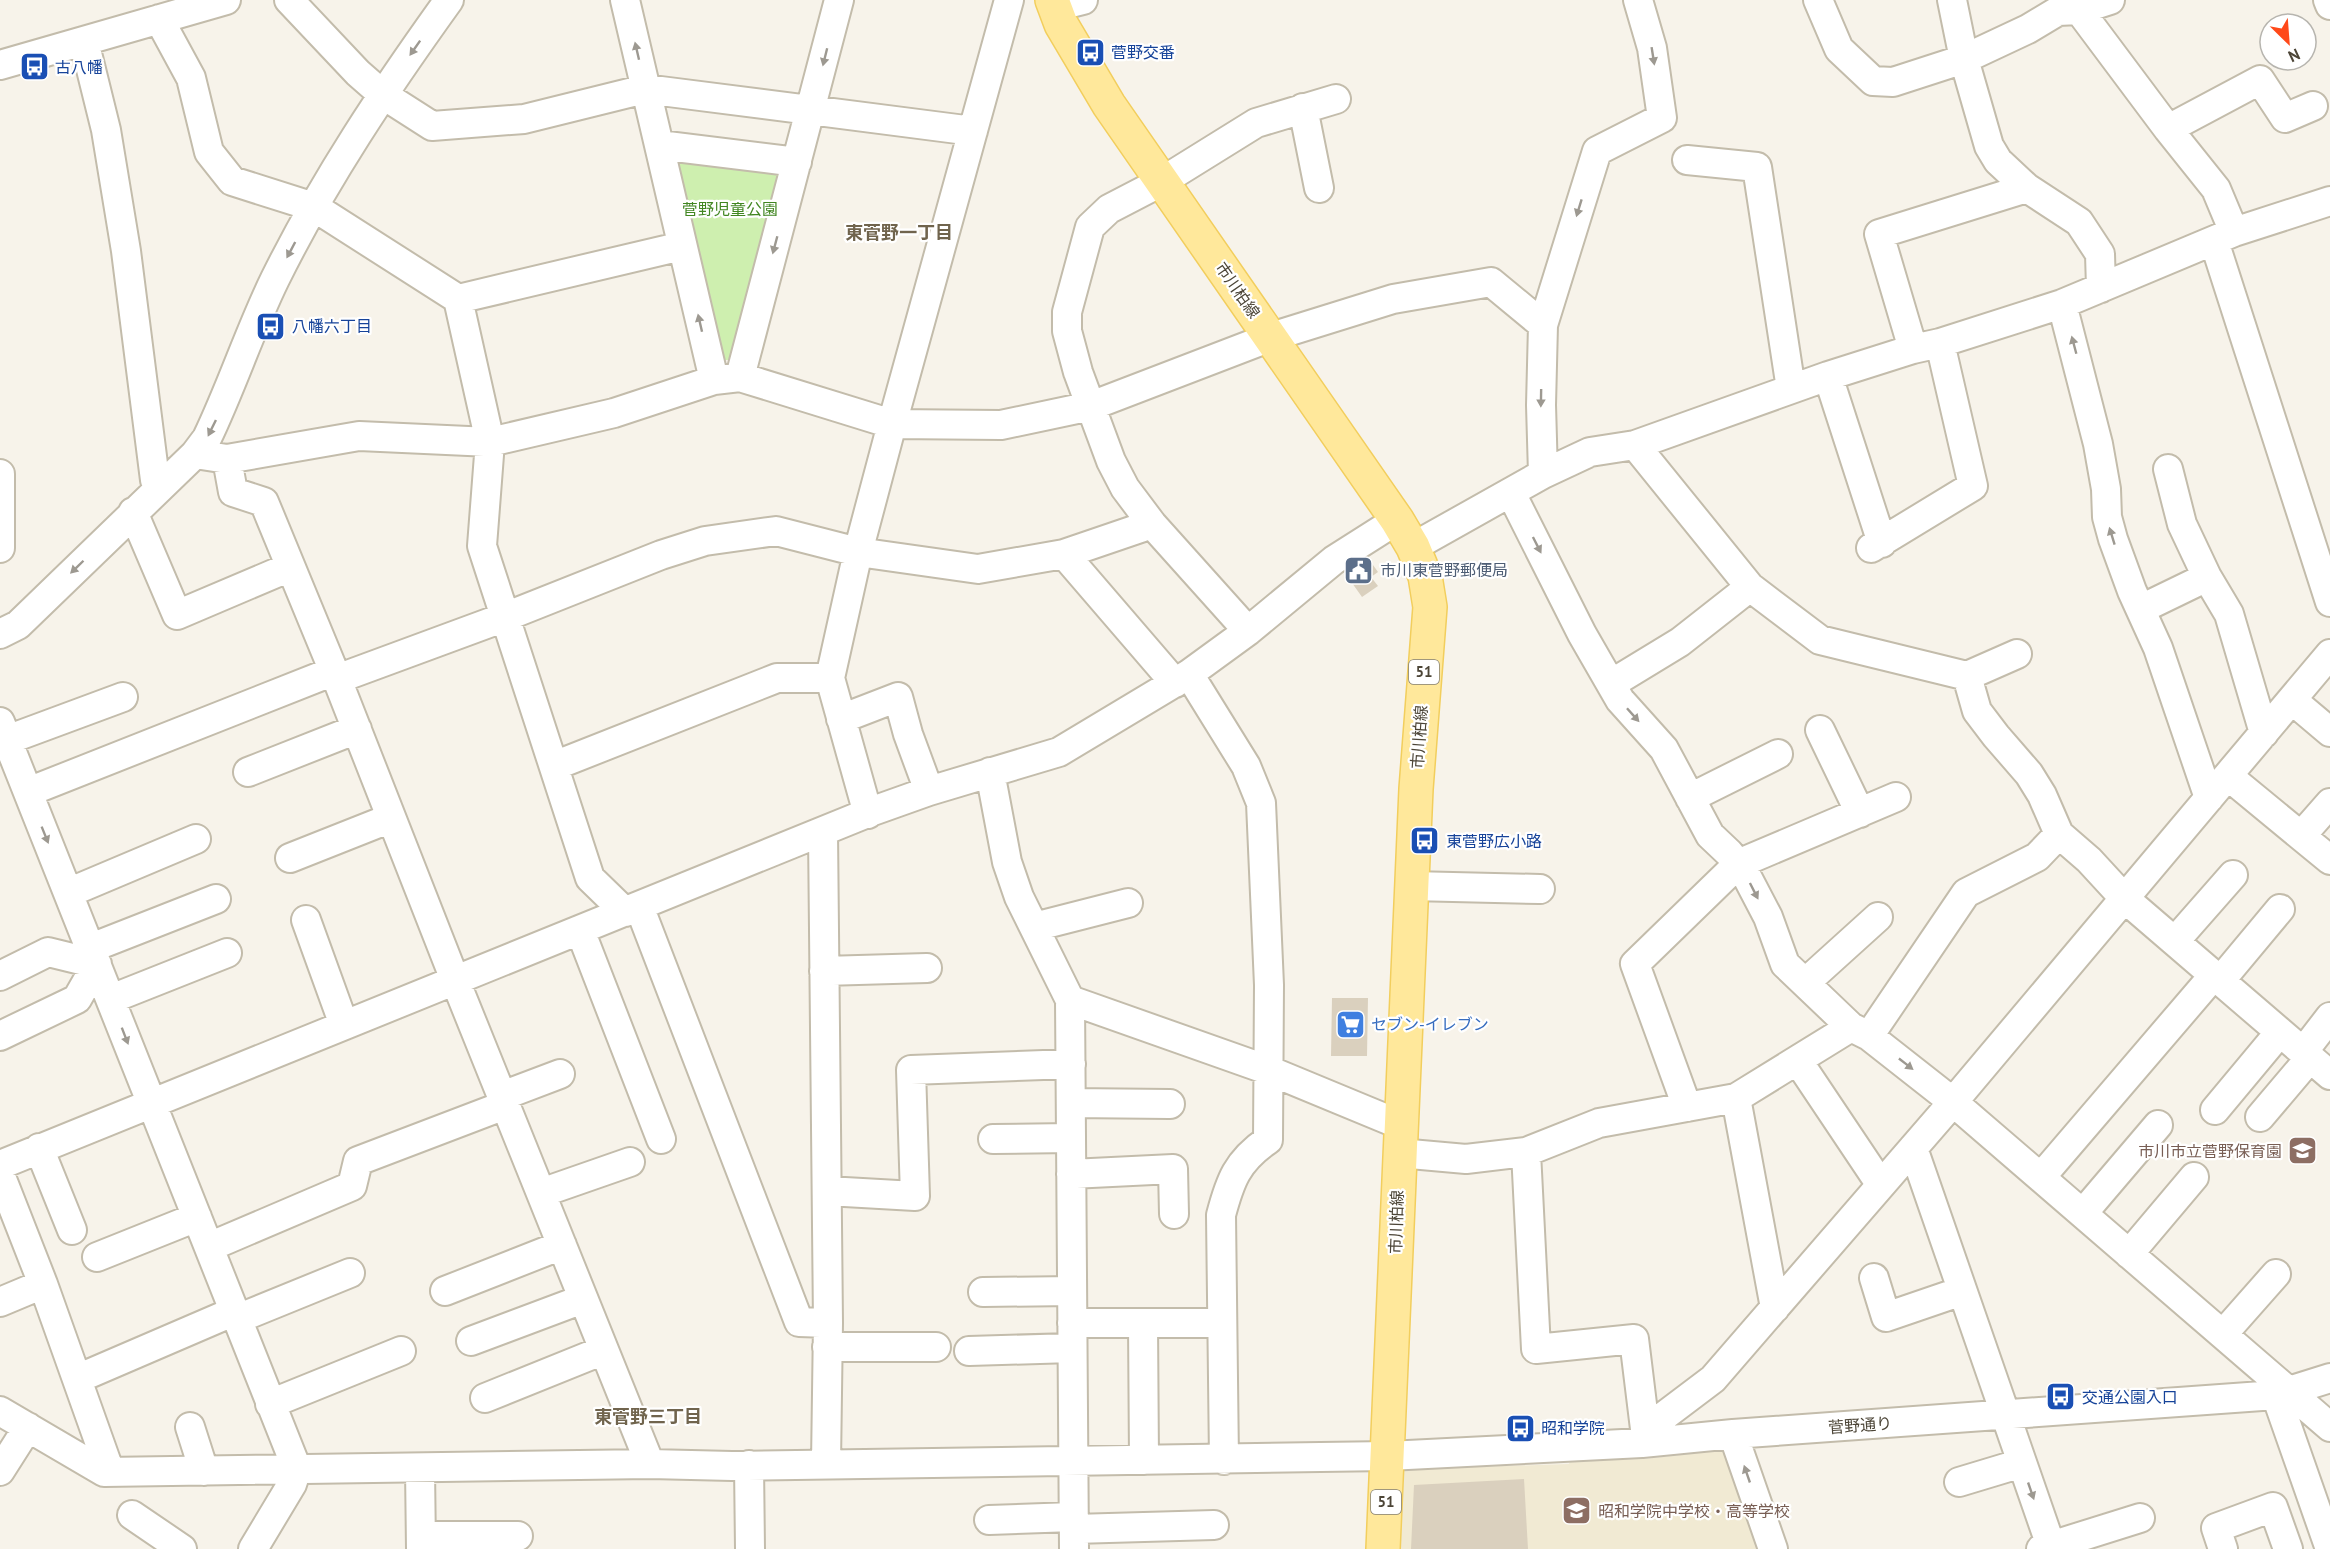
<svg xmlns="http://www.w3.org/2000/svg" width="2330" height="1549" font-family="'PT Sans','Noto Sans JP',sans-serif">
<rect width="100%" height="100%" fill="#f7f3ea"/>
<!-- education -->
<path fill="#f1ead3" d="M1731,1449L1766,1549H1399L1402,1473L1407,1469L1569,1464L1570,1461L1644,1459Z"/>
<!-- green -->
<path fill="#ceefaf" d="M675,156L783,168L732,360H722Z"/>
<!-- building -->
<path fill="#dad0be" d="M1368,558L1378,572L1371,577L1378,586L1362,597L1345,573Z
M1332,998H1368L1367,1056H1331Z
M1524,1479L1528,1549H1411L1414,1485Z"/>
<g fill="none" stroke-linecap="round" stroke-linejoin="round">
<defs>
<path id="minor" d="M289,0L358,73L382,94L432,126L524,119L645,89L973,131
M625,0L714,380
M1818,0L1839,49L1873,81L1893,82L1964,59L2028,29L2058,11L2079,10L2110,0
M1952,0L1964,59L1989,146L1998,161L2027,188L2079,222L2100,254L2101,288
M2328,0L2330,5
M1055,7L1083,0
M2079,10L2168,129L2216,189L2234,232
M159,19L191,78L209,152L232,181L314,207L458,299L682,246
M84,41L106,130L126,251L155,480L158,488
M0,65L226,0
M1303,108L1319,188
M2168,129L2260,80L2285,118L2313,106
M659,145L797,162
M1687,160L1757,167L1791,389
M2214,241L2330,602
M458,299L490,442L482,546L590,878L625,912
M2062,304L2098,444L2106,489L2107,517L2113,539L2132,591L2158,648L2209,798
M1913,349L1879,234L2027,188
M1828,376L1882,543
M740,377L839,0
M1635,445L1750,587L1820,640L1967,676L2017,654
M195,454L227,459L359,436L490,442L614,413L714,380L740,377L892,424L1001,425L1091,406L1271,337L1393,299L1491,282L1543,325
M227,459L233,492L264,502L337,679L455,980L650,1464
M2168,469L2182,524L2207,577
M0,474V548
M1543,474L1541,405L1543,325L1597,151L1662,118L1652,48L1638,0
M1511,493L1582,634L1620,700L1664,749L1710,835L1729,853L1745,873L1768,917L1785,964L1851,1027L1869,1036L1953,1102L2330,1427
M133,512L177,615L290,567
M1413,547L1543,474L1590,452L1635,445L1828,376L1913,349L1940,343L2062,304L2234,232L2330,201
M1871,548L1973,486L1940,343
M1064,554L1175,683
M2141,609L2207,577L2229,614L2264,733
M1248,631L1152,524L1125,488L1111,461L1078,372L1067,331V312L1090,227L1109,209L1161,182L1256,123L1336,99
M0,634L18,625L195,454L207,438C232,386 250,330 275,279C324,180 385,89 449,0
M1189,674L1246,766L1261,803L1269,985L1268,1140C1237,1161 1230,1181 1221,1215L1224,1460
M1967,676L1977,711L1996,736L2029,774L2042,795L2059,834L2089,860L2124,898L2330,1075
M337,679L505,617L661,555L705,541L776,531L858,552L978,569L1064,554L1152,524
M1611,684L1680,642L1750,587
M2292,700L2330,732
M841,719L898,697L908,734L929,791
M0,722L297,1469L292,1484L253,1549
M1820,730L1860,813
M7,740L123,697
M554,766L777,678H830
M248,772L357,729
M990,772L1007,862L1019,897L1070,1000L1074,1549
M2228,776L2330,860
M28,792L334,671
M1690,798L1778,754
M868,814L830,678L858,552L892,424L1009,0
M823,832L828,1323L826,1463
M2301,836L2330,803
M290,858L391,818
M1411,886L1540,889
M68,893L196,839
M639,906L799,1322L828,1323
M306,920L344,1025
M1034,927L1128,903
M580,930L661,1139
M2175,941L2233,875
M91,948L216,899
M824,971L927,968
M0,976L48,952L97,964L77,999L0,1036
M2220,981L2280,909
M1805,983L1878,917
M111,999L227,953
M1070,1000L1268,1070L1401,1125
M1869,1036L1966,893L2037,857L2059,834
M2303,1052L2330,1017
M1798,1061L1881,1185
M502,1096L560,1074
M1736,1098L1775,1308
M1071,1103L1170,1104
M1687,1107L1635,964L1738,864L1896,797
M2215,1110L2280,1032
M2260,1117L2310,1058
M993,1139L1071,1138
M39,1148L72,1230
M1913,1148L2052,1549
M1526,1152L1536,1349L1634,1339L1646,1437
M1399,1153L1466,1159L1526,1152L1599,1123L1736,1098L1851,1027
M0,1165L870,812L929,791L1059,752L1189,674L1248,631L1334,560L1397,520
M0,1174L43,1284
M1071,1174L1173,1169L1174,1214
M2041,1177L2214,975
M827,1191L915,1196L911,1070L1071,1064
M541,1193L630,1162
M2083,1213L2158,1125
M209,1247L352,1186L358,1161L505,1105
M2129,1254L2194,1177
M97,1257L197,1217
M1874,1278L1886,1317L1962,1291
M445,1291L562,1245
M983,1292L1072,1291
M0,1302L43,1284L110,1472
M237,1319L350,1273
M1072,1323H1221
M1143,1323L1144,1460
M2223,1334L2276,1274
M471,1341L583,1299
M827,1347H936
M969,1351L1072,1348
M77,1379L235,1311
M2276,1395L2330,1549
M485,1398L604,1350
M270,1404L401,1351
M0,1411L104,1472L650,1464L732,1466L1388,1456L1642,1443L1733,1434L2276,1395L2330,1378
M190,1427L204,1471
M1733,1434L1773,1549
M1642,1443L1664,1416L1713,1379L1953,1102L2330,654
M749,1465L750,1549
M420,1468L421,1549
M0,1471L28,1427
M1959,1482L2022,1463
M132,1515L182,1549
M989,1520L1073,1517
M1074,1529L1214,1525
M421,1536H518
M2041,1549L2140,1518
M2223,1549L2216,1528L2273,1507L2288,1549"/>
<path id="major" d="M1052,0L1061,24L1109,105L1397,520L1413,547L1425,576L1430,607L1416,789L1383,1549"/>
</defs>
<!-- minor casing -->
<use href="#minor" stroke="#c3bcab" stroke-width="32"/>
<!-- major casing -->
<use href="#major" stroke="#f2ce5d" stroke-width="36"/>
<!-- minor -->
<use href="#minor" stroke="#fff" stroke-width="28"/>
<!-- major -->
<use href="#major" stroke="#ffe89b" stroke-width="33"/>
</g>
<!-- one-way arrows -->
<defs><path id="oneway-solid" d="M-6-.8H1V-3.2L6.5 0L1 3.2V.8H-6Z" transform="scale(1.5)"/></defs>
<g fill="#9d9991">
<use href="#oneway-solid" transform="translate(415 48) rotate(125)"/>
<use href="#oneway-solid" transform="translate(637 51) rotate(-103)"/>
<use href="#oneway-solid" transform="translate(1653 56) rotate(81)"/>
<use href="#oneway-solid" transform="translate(825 57) rotate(104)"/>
<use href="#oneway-solid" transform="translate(1579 208) rotate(107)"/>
<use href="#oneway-solid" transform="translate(775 245) rotate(105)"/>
<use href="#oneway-solid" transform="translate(291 250) rotate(118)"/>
<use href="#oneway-solid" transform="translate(700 323) rotate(-103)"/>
<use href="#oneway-solid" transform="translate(2074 345) rotate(-105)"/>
<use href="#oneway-solid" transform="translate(1541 398) rotate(91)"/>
<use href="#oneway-solid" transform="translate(212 428) rotate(116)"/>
<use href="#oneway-solid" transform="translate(2112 536) rotate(-107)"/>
<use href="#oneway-solid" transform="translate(1537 545) rotate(63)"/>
<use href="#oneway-solid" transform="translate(77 567) rotate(136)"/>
<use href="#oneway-solid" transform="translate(1633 715) rotate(48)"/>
<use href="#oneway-solid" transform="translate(45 835) rotate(68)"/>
<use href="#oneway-solid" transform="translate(1754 891) rotate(63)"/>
<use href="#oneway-solid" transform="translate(125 1036) rotate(69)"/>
<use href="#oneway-solid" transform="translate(1906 1064) rotate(38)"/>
<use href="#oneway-solid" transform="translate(1747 1474) rotate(-109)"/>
<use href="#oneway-solid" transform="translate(2031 1491) rotate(71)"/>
</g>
<!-- icons -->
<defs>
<symbol id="bus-square" viewBox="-11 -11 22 22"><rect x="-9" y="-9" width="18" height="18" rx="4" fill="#1a4fb4" stroke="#fff"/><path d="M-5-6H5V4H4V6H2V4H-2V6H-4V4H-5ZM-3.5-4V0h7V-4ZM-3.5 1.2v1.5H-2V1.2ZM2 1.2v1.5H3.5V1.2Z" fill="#fff"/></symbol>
<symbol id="civic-square" viewBox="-11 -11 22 22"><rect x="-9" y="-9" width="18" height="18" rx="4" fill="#5c6f8a" stroke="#fff"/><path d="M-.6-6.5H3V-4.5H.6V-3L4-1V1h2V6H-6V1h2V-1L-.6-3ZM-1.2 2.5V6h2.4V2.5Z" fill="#fff"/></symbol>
<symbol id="supermarket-square" viewBox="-11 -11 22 22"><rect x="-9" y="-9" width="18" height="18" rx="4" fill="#3f7fe0" stroke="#fff"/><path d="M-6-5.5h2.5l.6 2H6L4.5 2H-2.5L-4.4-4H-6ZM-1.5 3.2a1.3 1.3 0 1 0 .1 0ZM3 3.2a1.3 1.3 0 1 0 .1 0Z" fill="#fff"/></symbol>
<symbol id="school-square" viewBox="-11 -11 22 22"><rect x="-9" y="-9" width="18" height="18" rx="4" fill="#8d6e63" stroke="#fff"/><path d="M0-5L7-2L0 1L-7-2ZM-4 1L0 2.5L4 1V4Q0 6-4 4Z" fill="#fff"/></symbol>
</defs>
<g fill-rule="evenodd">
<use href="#bus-square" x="1074" y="36" width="33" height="33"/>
<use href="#bus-square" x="18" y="50" width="33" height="33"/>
<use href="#bus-square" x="254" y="310" width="33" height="33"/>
<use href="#civic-square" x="1342" y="554" width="33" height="33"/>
<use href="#bus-square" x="1408" y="824" width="33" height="33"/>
<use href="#supermarket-square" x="1334" y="1008" width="33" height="33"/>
<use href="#school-square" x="2286" y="1134" width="33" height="33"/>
<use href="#bus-square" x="2044" y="1380" width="33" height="33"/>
<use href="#bus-square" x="1504" y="1412" width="33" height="33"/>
<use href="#school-square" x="1560" y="1494" width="33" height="33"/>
</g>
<g text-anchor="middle" stroke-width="4.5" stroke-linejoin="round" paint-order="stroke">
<!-- shield labels -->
<g fill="#fff" stroke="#827d73" stroke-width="1.5">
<rect x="1409" y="660" width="30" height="24" rx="4.5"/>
<rect x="1371" y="1490" width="30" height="24" rx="4.5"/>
</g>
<g font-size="15" font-weight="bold" fill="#4c4537">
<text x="1424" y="677">51</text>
<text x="1386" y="1507">51</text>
</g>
<!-- transit labels -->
<g font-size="16" fill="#164399" stroke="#fff" text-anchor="start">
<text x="1111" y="58">菅野交番</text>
<text x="55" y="73">古八幡</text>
<text x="292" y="332">八幡六丁目</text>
<text x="1446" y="847">東菅野広小路</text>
<text x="2082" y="1403">交通公園入口</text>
<text x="1541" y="1434">昭和学院</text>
</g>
<!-- park labels -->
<g font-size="16" fill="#428622" stroke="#fff">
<text x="730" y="215">菅野児童公園</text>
</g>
<!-- street labels -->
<g font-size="16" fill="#4c4537" stroke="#fff">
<text transform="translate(1238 290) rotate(55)" y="6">市川柏線</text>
<text transform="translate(1419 737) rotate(-86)" y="6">市川柏線</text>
<text transform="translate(1396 1222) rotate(-88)" y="6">市川柏線</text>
<text transform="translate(1860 1425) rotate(-4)" y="6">菅野通り</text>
</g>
<!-- service labels -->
<g font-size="16" fill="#4e5e75" stroke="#fff" text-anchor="start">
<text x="1380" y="576">市川東菅野郵便局</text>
</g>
<!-- shop labels -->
<g font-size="16" fill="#366cbe" stroke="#fff" text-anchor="start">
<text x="1371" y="1030">セブン-イレブン</text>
</g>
<!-- education labels -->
<g font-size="16" fill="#785e54" stroke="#fff" text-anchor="end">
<text x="2282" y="1157">市川市立菅野保育園</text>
<text x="1598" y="1517" text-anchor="start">昭和学院中学校・高等学校</text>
</g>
<!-- neighbourhood labels -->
<g font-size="18" font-weight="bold" fill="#70644d" stroke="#fff">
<text x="899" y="239">東菅野一丁目</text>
<text x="648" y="1423">東菅野三丁目</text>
</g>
</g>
<!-- north arrow -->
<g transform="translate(2288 42) rotate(155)"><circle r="28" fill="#ffffff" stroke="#b7b5af" stroke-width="1.5"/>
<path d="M0-4.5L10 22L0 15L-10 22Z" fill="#ff4919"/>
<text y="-9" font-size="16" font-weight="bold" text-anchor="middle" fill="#4c4537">N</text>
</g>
</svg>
